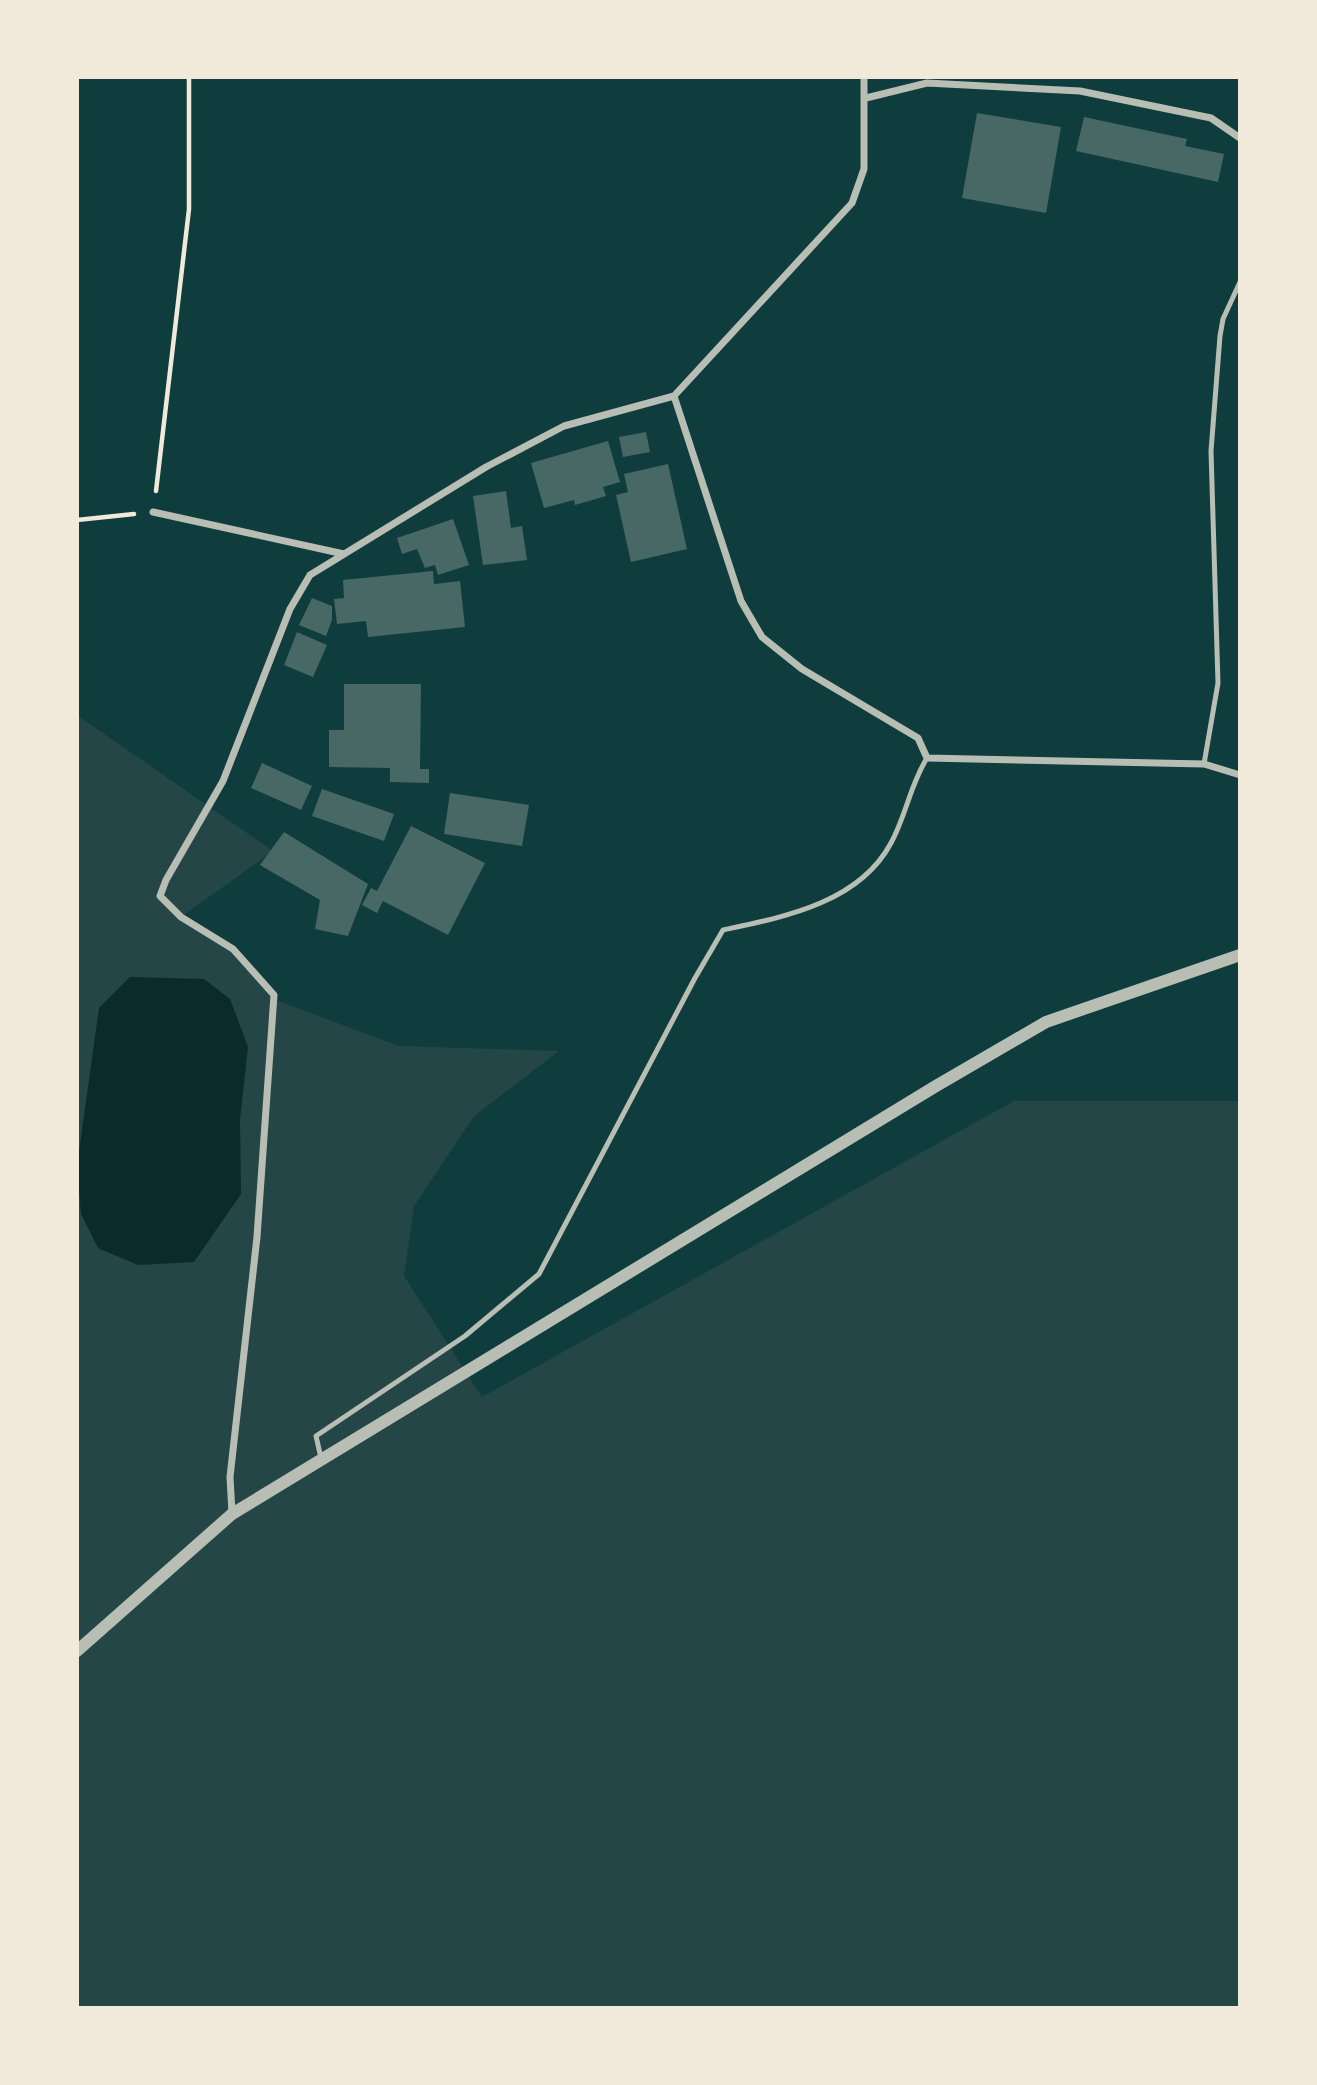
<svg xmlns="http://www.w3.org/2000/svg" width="1317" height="2085" font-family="'Space Grotesk',sans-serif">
<rect width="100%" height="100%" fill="#0f3d3e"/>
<!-- green -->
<path fill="#244646" d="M77,715L273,851L181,917L233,949L273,999L399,1046L559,1051L474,1116L414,1206L404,1276L482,1397L1014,1101H1240V2008H77Z"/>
<!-- water -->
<path fill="#0a2a2b" d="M130,977L204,979L230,999L248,1047L240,1119L241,1194L194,1262L138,1265L98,1248L81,1214L77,1166L99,1008Z"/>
<!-- building -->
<path fill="#486865" d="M977,113L1061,127L1046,213L962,198Z
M1084,117L1187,139L1185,146L1224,154L1218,182L1076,151Z
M646,432L650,452L623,457L619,437Z
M608,441L620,482L603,487L606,496L575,505L574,500L544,508L531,463Z
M668,464L687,549L631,562L616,495L628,492L624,474Z
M506,491L511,528L522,526L527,560L483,565L473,496Z
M453,519L469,565L438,575L435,565L425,568L417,549L402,554L397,538Z
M433,571L434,584L460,581L465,627L368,637L366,621L337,624L334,599L344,598L343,580Z
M312,598L332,606V620L326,636L299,625Z
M297,632L327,645L313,677L284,665Z
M344,684H421L420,769H429V783L390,782V768L329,767V730H344Z
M262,763L312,786L301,810L251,788Z
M322,789L394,814L384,841L312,816Z
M450,793L529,805L522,846L444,834Z
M411,826L485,863L448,935L383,901L377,913L362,905L371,888L377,891Z
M284,832L368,884L348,936L315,929L320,900L260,865Z"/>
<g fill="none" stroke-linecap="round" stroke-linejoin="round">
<!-- path -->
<path stroke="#f1e9da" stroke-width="4.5" d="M156,491L189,209V77
M77,520L134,514"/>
<!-- service -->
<path stroke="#b8beb3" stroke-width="5" d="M1204,764L1218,683L1211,451L1220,336L1223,319L1240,282
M321,1458L316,1436L465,1336L539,1274L695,978L723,930C784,917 859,903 891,843C906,816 910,785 927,758"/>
<!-- minor -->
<path stroke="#b8beb3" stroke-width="7" d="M866,98L927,83L1080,91L1211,118L1240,138
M674,396L741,601L762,637L802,669L918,738L927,758L1204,764L1240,775
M153,512L344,554
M232,1513L230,1477L257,1237L274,995L233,949L181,917L160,896L166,880L223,781L290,609L310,575L486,467L564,426L674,396L852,203L864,169V77"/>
<!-- tertiary -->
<path stroke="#b8beb3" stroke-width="12" d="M77,1651L232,1514L936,1086L1046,1022L1240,955"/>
</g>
<!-- border -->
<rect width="1317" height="2085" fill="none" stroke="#f1e9da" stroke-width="158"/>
</svg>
